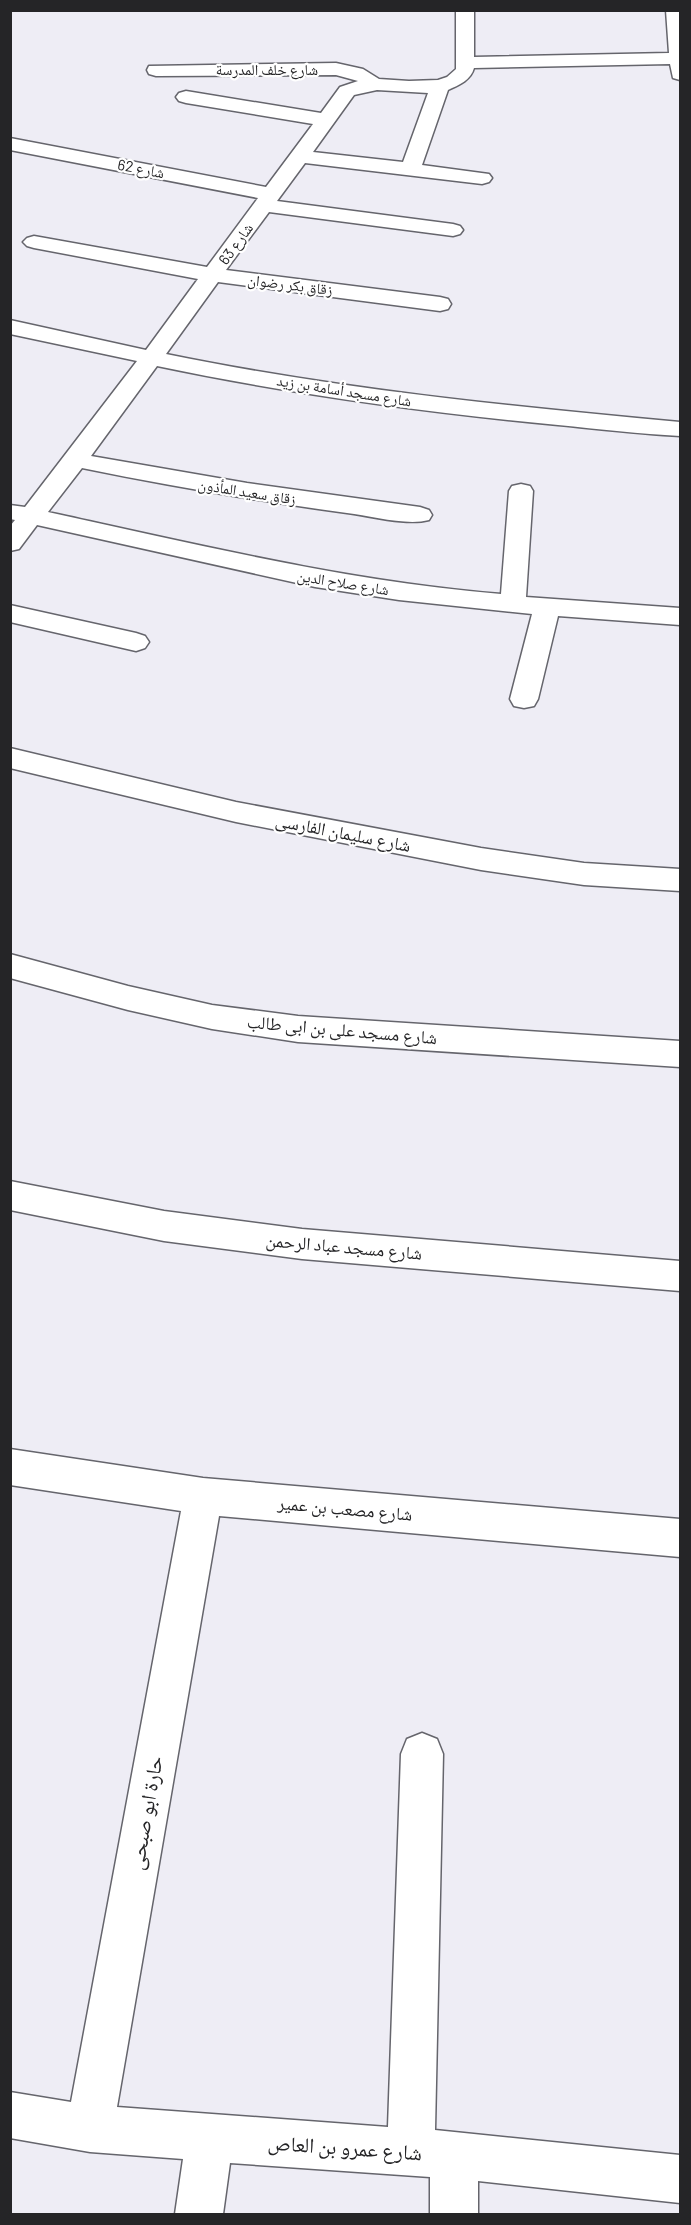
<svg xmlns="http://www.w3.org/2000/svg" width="691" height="2225" font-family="Barlow,'Noto Naskh Arabic',sans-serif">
<rect width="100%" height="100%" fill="#eeedf5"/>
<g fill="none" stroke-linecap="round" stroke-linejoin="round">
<defs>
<path id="minor" d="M456,10H474V57L669,53L666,10H680V80L673,78L670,64L474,68C471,80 459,85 448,90L422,165L489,174L492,178L489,182L482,184L305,163L277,201L453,224L460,226L463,230L460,234L453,236L269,212L226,270L440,297L448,299L451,304L448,309L440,311L218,282L166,354C336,389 507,406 680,422V436C640,434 599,429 558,425C423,412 290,394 157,366L91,456L247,483L420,507L429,510L432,515L429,520C407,526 371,516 347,513C258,501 170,486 82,468L48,512C199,545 346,581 501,594L509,491L512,486L521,484L530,486L533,491L526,597L680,608V625L558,616L538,699L534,706L524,708L514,706L510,699L532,614L399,600L315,587L37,525L19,549L10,551V526L15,520L10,519V505L25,507L137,361L10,334V320L146,350L198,279L34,248L27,246L23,242L27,238L34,236L207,267L258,198L10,150V138L266,187L313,124L186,103L179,101L176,97L179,93L186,91L321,113L340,87L358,81L336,75L156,76L149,74L147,70L149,66L336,63L363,69L379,79L409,81L438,80L447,77L456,69ZM377,90L428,93L403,162L313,152L354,95Z
M10,605L136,633L145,636L149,642L145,648L136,651L10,622Z
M10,748L236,802L481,848L584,863L680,869V891L584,885L481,870L236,822L10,768Z
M10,954L128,986L212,1005L298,1016L680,1041V1067L298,1042L212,1029L128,1010L10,978Z
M10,1181L164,1211L302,1229L680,1261V1291L302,1259L164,1241L10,1210Z
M10,1449L203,1478L680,1519V1557L219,1516L117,2107L388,2127L401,1754L407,1739L422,1733L437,1739L443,1754L435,2130L680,2155V2203L478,2181V2214H430V2177L230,2163L223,2214H175L183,2159L90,2152L10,2138V2092L71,2102L181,1511L10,1485Z"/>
</defs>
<!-- minor casing -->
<use href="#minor" stroke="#65656c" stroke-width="3"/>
<!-- minor -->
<use href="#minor" fill="#fff" fill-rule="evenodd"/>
</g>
<g text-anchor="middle" stroke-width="4.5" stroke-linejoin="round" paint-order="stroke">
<!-- far-street labels -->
<g font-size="15" fill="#252527" stroke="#fff">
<text x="267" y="75">شارع خلف المدرسة</text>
<text transform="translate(141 169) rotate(11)" y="5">شارع 62</text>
<text transform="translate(236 244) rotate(-54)" y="5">شارع 63</text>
<text transform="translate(290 285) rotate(7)" y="5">زقاق بكر رضوان</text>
<text transform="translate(344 391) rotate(9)" y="5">شارع مسجد أسامة بن زيد</text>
<text transform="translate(247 492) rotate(9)" y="5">زقاق سعيد المأذون</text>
<text transform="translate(343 583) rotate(9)" y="5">شارع صلاح الدين</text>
</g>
<!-- street labels -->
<g font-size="18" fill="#252527" stroke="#fff">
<text transform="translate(343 833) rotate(11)" y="6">شارع سليمان الفارسى</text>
<text transform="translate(342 1030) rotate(5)" y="6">شارع مسجد على بن ابى طالب</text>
<text transform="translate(344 1247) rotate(5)" y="6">شارع مسجد عباد الرحمن</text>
<text transform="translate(345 1509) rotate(5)" y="6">شارع مصعب بن عمير</text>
</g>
<!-- near-street labels -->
<g font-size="21" fill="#252527" stroke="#fff">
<text transform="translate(146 1813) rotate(-80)" y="7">حارة ابو صبحى</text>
<text transform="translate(345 2148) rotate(4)" y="7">شارع عمرو بن العاص</text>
</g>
</g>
<!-- border -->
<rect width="691" height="2225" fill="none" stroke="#252527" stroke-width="24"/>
</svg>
